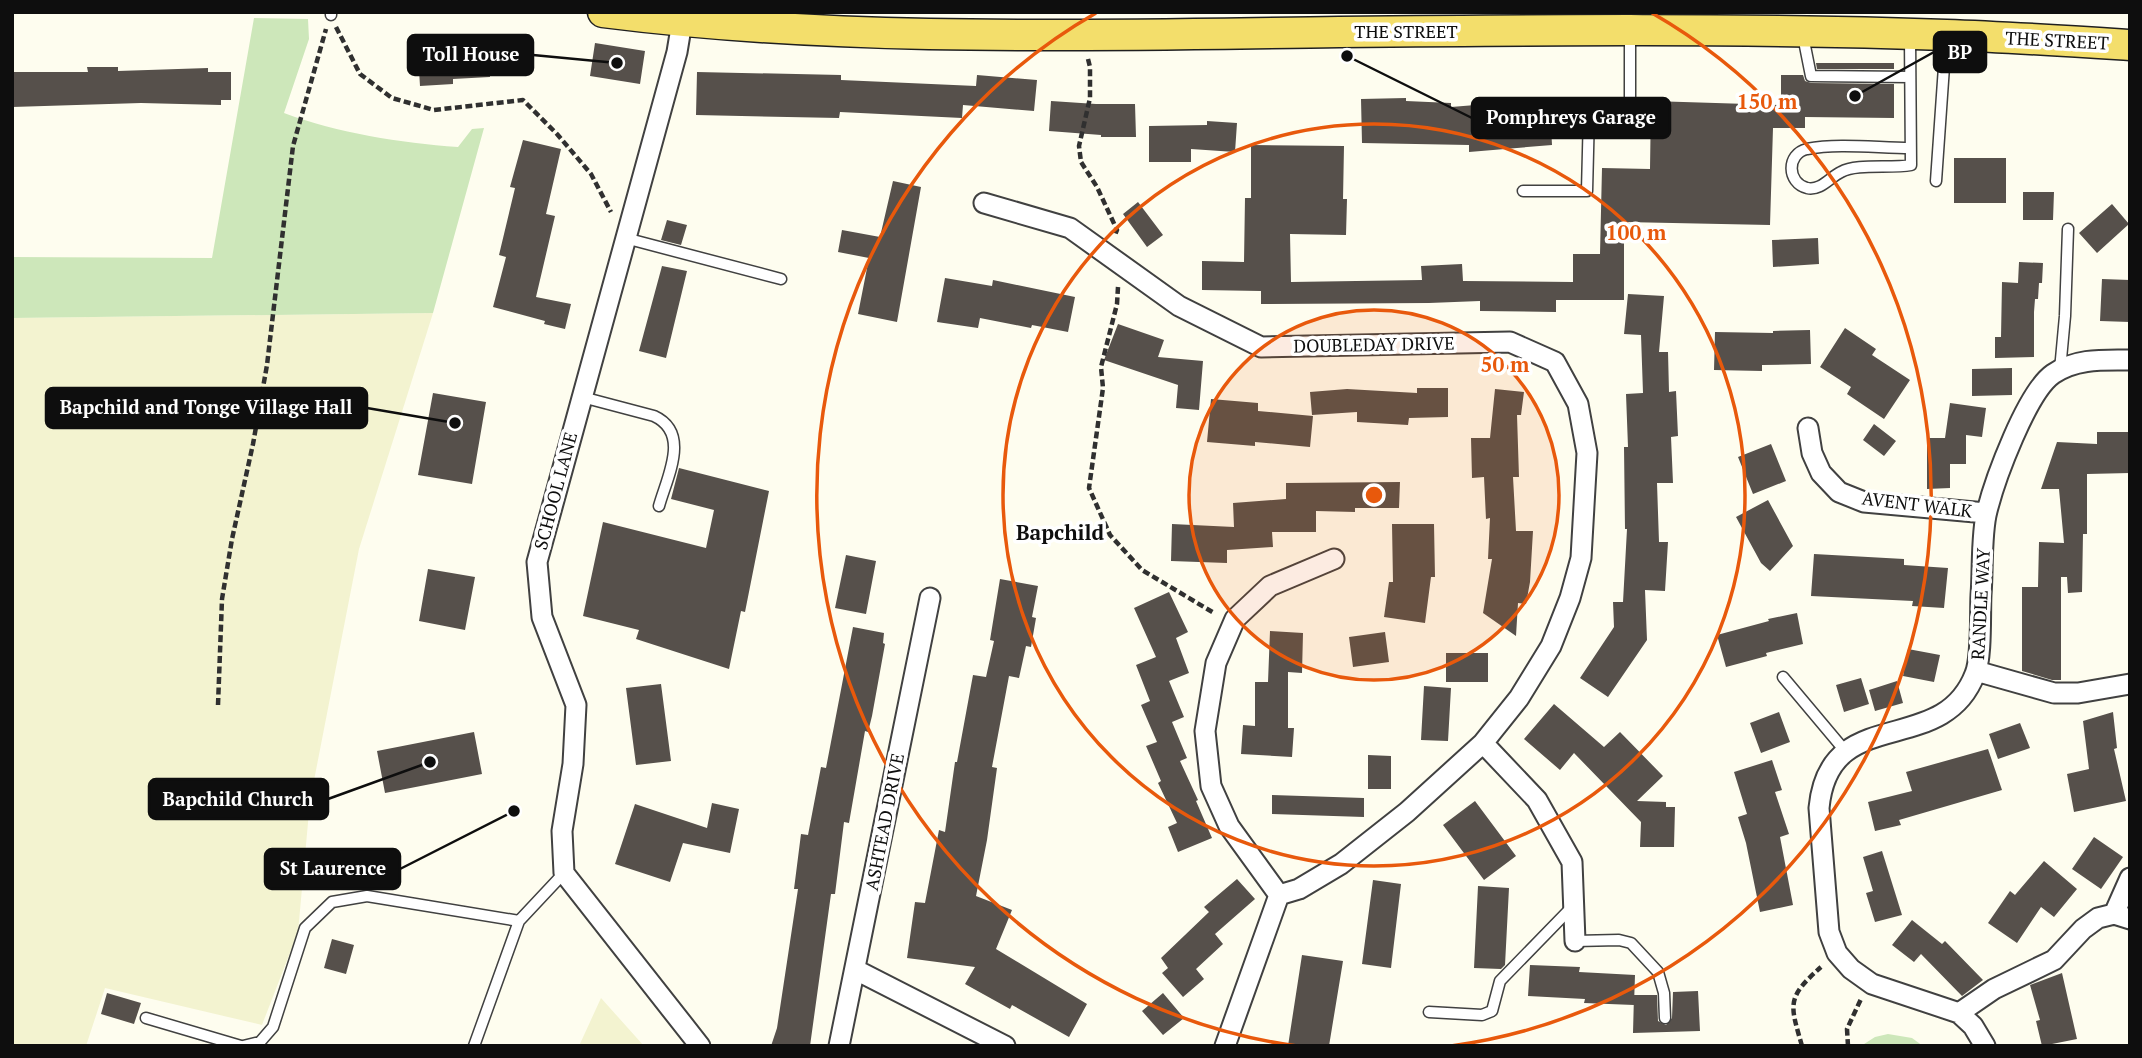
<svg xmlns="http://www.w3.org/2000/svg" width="2142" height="1058" font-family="'PT Serif',serif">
<rect width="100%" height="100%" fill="#fefdef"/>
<!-- farmland -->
<path fill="#f3f3d0" d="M433,313L359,549L310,801L298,932L262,1025L105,988L86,1046H12V318Z
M601,998L644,1046H579Z"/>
<!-- green -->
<path fill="#cde7ba" d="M254,18L308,19L309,39L284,113C338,133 400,143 458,147L472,129L484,128L433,313L12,318V257L212,258Z
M1888,1034L1912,1038L1923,1046H1861L1875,1037Z"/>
<!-- building -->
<path fill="#56504b" d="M452,36L453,46L488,44L490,77L453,79V84L420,86L417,38Z
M595,43L645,51L640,84L590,76Z
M1816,63H1894V69H1817Z
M87,67H118V71L208,68V72H231V100H221V105L141,103L12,107V72H88Z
M697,72L841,75V80L976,86L977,75L1037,80L1034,111L963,105L962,118L840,112L839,118L696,115Z
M1781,75H1803L1805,81L1811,83L1894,84V118L1805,117V128H1773L1770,225L1624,222V300H1556V312L1480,311V301L1429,303L1261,304V291L1202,290V261L1244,262L1245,198H1251V145L1344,146L1343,199H1347L1346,235L1290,234L1291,282L1422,280L1421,266L1462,264L1463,281L1573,282V254H1600L1602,168L1650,169L1651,101L1781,105Z
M1406,98V101L1451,103V107L1500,103V110L1550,107L1552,145L1469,152V145L1362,143L1361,99Z
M1051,101L1096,104H1135L1136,137H1101V135L1049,131Z
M1207,121L1237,123L1235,152L1191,149V162H1149V126L1207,125Z
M523,140L561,149L546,214L555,216L536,297L571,304L565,329L544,324L545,321L493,307L506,257L499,255L515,188L510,187Z
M1954,158H2006V203H1954Z
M893,181L921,187L897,322L858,314L869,258L838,252L842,230L880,237Z
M2023,192H2054L2053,220H2023Z
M1138,202L1163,235L1147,247L1123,214Z
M2112,204L2129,224L2097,253L2079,233Z
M667,220L687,225L681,245L661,240Z
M1818,238L1819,264L1773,267L1772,240Z
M2019,262L2043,263L2042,283H2039L2038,299H2035L2034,312V357L1995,358V337H2001L2002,282L2018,283Z
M662,266L687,271L666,358L639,351Z
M945,278L992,286L993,280L1075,297L1068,332L1032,325L1031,328L980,318L978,328L937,322Z
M2102,279L2130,280V322L2100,321Z
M1628,294L1664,296L1659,352H1668L1669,392L1676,391L1678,436L1671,437L1673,483H1657L1659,542H1668L1665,591L1645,590L1647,640L1608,697L1580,678L1614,627L1613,602H1623L1627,529H1625L1624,447H1628L1626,394L1643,393L1641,335L1624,334Z
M1118,324L1164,340L1158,357L1203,361L1199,410L1176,408L1178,385L1104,360Z
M1845,328L1876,349L1872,355L1910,380L1884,419L1847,394L1851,387L1820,367Z
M1810,330L1811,364L1762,365V371L1714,370L1715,332L1773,333V331Z
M2012,368V395L1972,396V369Z
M1417,388H1448V417L1409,418L1408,425L1357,422V412L1312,415L1310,392L1347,389L1417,393Z
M1495,389L1524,392L1521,415H1517L1519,477H1513L1516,531H1533L1530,582L1526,604L1518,603L1516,636L1483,613L1492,559H1488L1490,518L1486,519L1484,477L1472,478L1471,438H1490Z
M433,393L486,402L472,484L418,475Z
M1211,399L1258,403V411L1313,416L1310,447L1255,442V446L1207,442Z
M1950,403L1986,408L1982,437L1966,435V464H1950V488L1927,489V438H1945Z
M1874,424L1896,441L1884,456L1863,440Z
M2097,432H2130V473L2087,474V534H2083L2082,592L2068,593L2067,577H2061V680H2052L2022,671V587H2038L2039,542L2064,543L2059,489H2041L2057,442L2097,444Z
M1771,444L1786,481L1753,494L1738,457Z
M679,468L769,491L745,612L741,611L729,669L636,639L639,630L583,616L603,522L706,548L714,510L671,499Z
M1400,482L1399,508H1355V512L1316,511V532H1272L1273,547L1227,550V563L1171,561L1172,524L1234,527L1233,503L1286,499V483Z
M1768,500L1793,546L1770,571L1761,563L1736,517Z
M1392,524H1434L1435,577H1431L1425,623L1384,617L1389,582H1393Z
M1814,554L1904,559V565L1948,568L1944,608L1912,606L1913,601L1811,596Z
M846,555L876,561L866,614L835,608Z
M428,569L475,577L465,630L419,621Z
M1000,579L1038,586L1032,617L1036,618L1031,647L1026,646L1019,678L1009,676L992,767L997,768L987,840L976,896L1012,910L996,949L1087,1004L1069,1037L1012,1005L1010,1009L965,984L975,967L907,958L915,902L925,903L939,830L945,832L955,762H957L973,675L986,677L994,641L990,640Z
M1169,592L1188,632L1176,638L1189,673L1169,681L1184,717L1172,722L1187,758L1180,761L1198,800L1196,801L1212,838L1178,852L1168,827L1177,823L1158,783L1161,781L1146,746L1157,742L1141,705L1150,701L1136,665L1156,657L1134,608Z
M1797,613L1803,644L1766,653L1767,656L1726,667L1717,635L1769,621L1768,619Z
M853,627L884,633L883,643L885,644L872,716L868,732L865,731L849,823L844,822L835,894H831L810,1046H771L777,1028L798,889H794L801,834L808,835L821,767L826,768Z
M1270,631L1303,633L1302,673L1288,672V728H1294L1292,757L1241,754L1243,725L1255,726V682H1268Z
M1385,632L1389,662L1353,667L1349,637Z
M1908,649L1940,655L1934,682L1903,676Z
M1446,653H1488V682H1446Z
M1861,678L1869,704L1844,712L1836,685Z
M1897,681L1903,703L1875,711L1869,690Z
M661,684L671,761L636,765L626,688Z
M1424,686L1451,688L1448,741L1421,740Z
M1554,704L1604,747L1620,732L1663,776L1637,801L1666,802V807H1675L1674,847H1640L1641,822L1574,753L1560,770L1524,739Z
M1779,712L1790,742L1761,753L1750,723Z
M2113,712L2117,748L2114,749L2126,801L2074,812L2067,774L2089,769L2083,721Z
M2020,723L2030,748L1998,759L1989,734Z
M474,732L482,774L385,793L377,751Z
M1988,749L2002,790L1899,820L1901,825L1875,831L1868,802L1912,791L1906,772Z
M1368,755L1391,756V789H1368Z
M1772,760L1782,790L1775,792L1789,834L1780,837L1793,905L1760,912L1746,843L1738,817L1747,814L1734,772Z
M1272,795L1364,798V817L1272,814Z
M1475,801L1516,856L1484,880L1443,825Z
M712,803L739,809L730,853L683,843L670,882L615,864L635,804L707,828Z
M2094,837L2123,857L2101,889L2072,869Z
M1882,851L1902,915L1875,922L1866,893L1873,891L1863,857Z
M2044,861L2077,889L2054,917L2041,907L2017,943L1988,923L2010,891L2015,895Z
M1237,879L1255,899L1215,934L1223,944L1196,969L1204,979L1183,997L1162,973L1168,968L1161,958L1209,912L1204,907Z
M1373,880L1401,884L1391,968L1362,964Z
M1478,886L1509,888L1505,965L1501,969L1474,968Z
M1912,920L1942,944L1945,941L1983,980L1962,996L1921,954L1914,962L1892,945Z
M332,939L354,945L346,974L324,968Z
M1302,955L1343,961L1329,1046H1288Z
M1530,965L1580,967L1579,972L1635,975L1634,1005L1584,1003L1585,999L1528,996Z
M2062,973L2077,1039L2042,1046L2036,1021L2040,1020L2030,985Z
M1698,991L1700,1031L1633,1033L1634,995H1657L1658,1021L1666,1025L1672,1018L1673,992Z
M107,993L141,1003L134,1024L101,1014Z
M1163,993L1184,1018L1163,1035L1142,1011Z"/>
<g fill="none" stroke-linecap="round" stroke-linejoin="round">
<defs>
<path id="lane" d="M331,12V15
M1803,36L1811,76L1910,77
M1910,38L1911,165C1891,169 1857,163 1841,172C1830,177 1821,191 1807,188C1787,183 1786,154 1807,149C1838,143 1878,148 1910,148
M1936,181L1946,38
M1523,191H1587L1589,112H1630V32
M625,238L781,279
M2060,370L2065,316L2068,229
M582,397L654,416C691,433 667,477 659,506
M1783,677L1846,752
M1575,941L1619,940L1631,943L1658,972L1664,993L1665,1018
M1429,1012L1482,1015L1492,1011L1500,981L1573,906
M146,1018L241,1046
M243,1046L260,1042L273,1027L305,928L332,902L367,896L519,921L564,873
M474,1046L519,921"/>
<path id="street" d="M682,22L677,52L537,562L542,617L576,705L573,764L562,831L564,873L700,1046
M984,203L1070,228L1179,306L1261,347L1510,342L1555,362L1578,404L1587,453L1581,558L1570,598L1551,646L1519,698L1483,743L1407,812L1341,864L1299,889L1279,895L1225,1046
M1808,428L1812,453L1821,473L1839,492L1864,502L1986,513
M1976,671L2054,693H2078L2130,684
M1483,743L1537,800L1572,862L1575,941
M1279,895L1229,826L1211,786L1205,731L1216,663L1235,619L1270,586L1334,559
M2114,914L2130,878
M856,970L1005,1046
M1959,1013L1994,989L2054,960L2083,929L2098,918L2114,914L2130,919
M839,1046L930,598
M1985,1046L1973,1026L1959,1013L1872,984L1851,969L1837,953L1829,932L1819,808C1829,701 1942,760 1975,674C1982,657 1980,615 1981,595C1983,571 1981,533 1987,511C1995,479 2027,392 2053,374C2076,358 2104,360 2130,360"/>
<path id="primary" d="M603,12C847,43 1094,35 1339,32C1541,30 1744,28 1946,35C2007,37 2068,41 2130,45"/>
</defs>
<!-- lane casing -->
<use href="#lane" stroke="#414141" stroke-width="13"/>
<!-- street casing -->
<use href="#street" stroke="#414141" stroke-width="23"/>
<!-- primary casing -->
<use href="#primary" stroke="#1f1f1f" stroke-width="33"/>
<!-- path -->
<path stroke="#303030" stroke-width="4.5" stroke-dasharray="7 3.5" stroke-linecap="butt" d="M336,27L360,74L392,98L434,110L523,100L557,134L591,174L611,212
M1088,59L1090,67V98L1079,146L1081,162L1097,187L1117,230L1115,235
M1118,287L1117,304L1101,367L1103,388L1089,488L1110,535L1142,570L1214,613
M218,705L222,599L232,539L253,444L267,365L293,146L326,29
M1802,1046C1790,1004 1786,998 1821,967
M1848,1046L1847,1029L1861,999"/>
<!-- lane -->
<use href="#lane" stroke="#fff" stroke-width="10"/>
<!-- street -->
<use href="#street" stroke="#fff" stroke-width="19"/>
<!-- primary -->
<use href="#primary" stroke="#f3de6b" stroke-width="30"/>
</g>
<!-- distance rings -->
<circle cx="1374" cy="495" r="185" fill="#e8590c" fill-opacity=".12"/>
<g fill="none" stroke="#e8590c" stroke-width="3.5">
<circle cx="1374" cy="495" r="185"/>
<circle cx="1374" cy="495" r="371"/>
<path d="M1297 1046A556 556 0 0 1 1096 13M1652 13A556 556 0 0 1 1451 1046"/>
</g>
<g text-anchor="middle" stroke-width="7" stroke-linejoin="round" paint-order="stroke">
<!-- street labels -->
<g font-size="18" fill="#0e0e0e" stroke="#fff">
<text x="1406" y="38">THE STREET</text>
<text transform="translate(2057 41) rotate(3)" y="6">THE STREET</text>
<text transform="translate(1374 345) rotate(-1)" y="6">DOUBLEDAY DRIVE</text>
<text transform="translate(556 491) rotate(-75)" y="6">SCHOOL LANE</text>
<text transform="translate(1917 505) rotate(7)" y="6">AVENT WALK</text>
<text transform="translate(1981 604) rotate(-87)" y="6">RANDLE WAY</text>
<text transform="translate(885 822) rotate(-79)" y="6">ASHTEAD DRIVE</text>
</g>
<!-- quarter labels -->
<g font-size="21" font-weight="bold" fill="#0e0e0e" stroke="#fff">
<text x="1060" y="540">Bapchild</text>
</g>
</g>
<circle cx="1374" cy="495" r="10" fill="#e8590c" stroke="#fff" stroke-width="3.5"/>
<g font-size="21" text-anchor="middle" font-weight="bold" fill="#e8590c" stroke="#fff" stroke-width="7" stroke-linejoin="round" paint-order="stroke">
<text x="1767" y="109">150 m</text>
<text x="1636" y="240">100 m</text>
<text x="1505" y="372">50 m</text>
</g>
<!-- callouts -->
<path fill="none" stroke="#0e0e0e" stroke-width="2.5" d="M1855 96L1934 52M617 63L533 55M1347 56L1472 118M455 423L367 408M430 762L328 799M514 811L400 869"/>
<g fill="#0e0e0e" stroke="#fff" stroke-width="2.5">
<circle cx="1855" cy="96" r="7"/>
<circle cx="617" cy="63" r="7"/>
<circle cx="1347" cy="56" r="7"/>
<circle cx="455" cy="423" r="7"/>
<circle cx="430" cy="762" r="7"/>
<circle cx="514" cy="811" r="7"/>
</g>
<g fill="#0e0e0e" stroke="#0e0e0e" stroke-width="2.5">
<rect x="1934" y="32" width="52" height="40" rx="7"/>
<rect x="408" y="35" width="125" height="40" rx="7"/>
<rect x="1472" y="98" width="198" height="40" rx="7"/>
<rect x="46" y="388" width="321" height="40" rx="7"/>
<rect x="149" y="779" width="179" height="40" rx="7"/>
<rect x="265" y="849" width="135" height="40" rx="7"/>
</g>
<g font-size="19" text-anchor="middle" font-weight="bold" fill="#fff">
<text x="1960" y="59">BP</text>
<text x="471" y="61">Toll House</text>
<text x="1571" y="124">Pomphreys Garage</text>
<text x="206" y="414">Bapchild and Tonge Village Hall</text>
<text x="238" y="806">Bapchild Church</text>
<text x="333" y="875">St Laurence</text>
</g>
<!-- border -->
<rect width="2142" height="1058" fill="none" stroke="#0e0e0e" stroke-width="28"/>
</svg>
